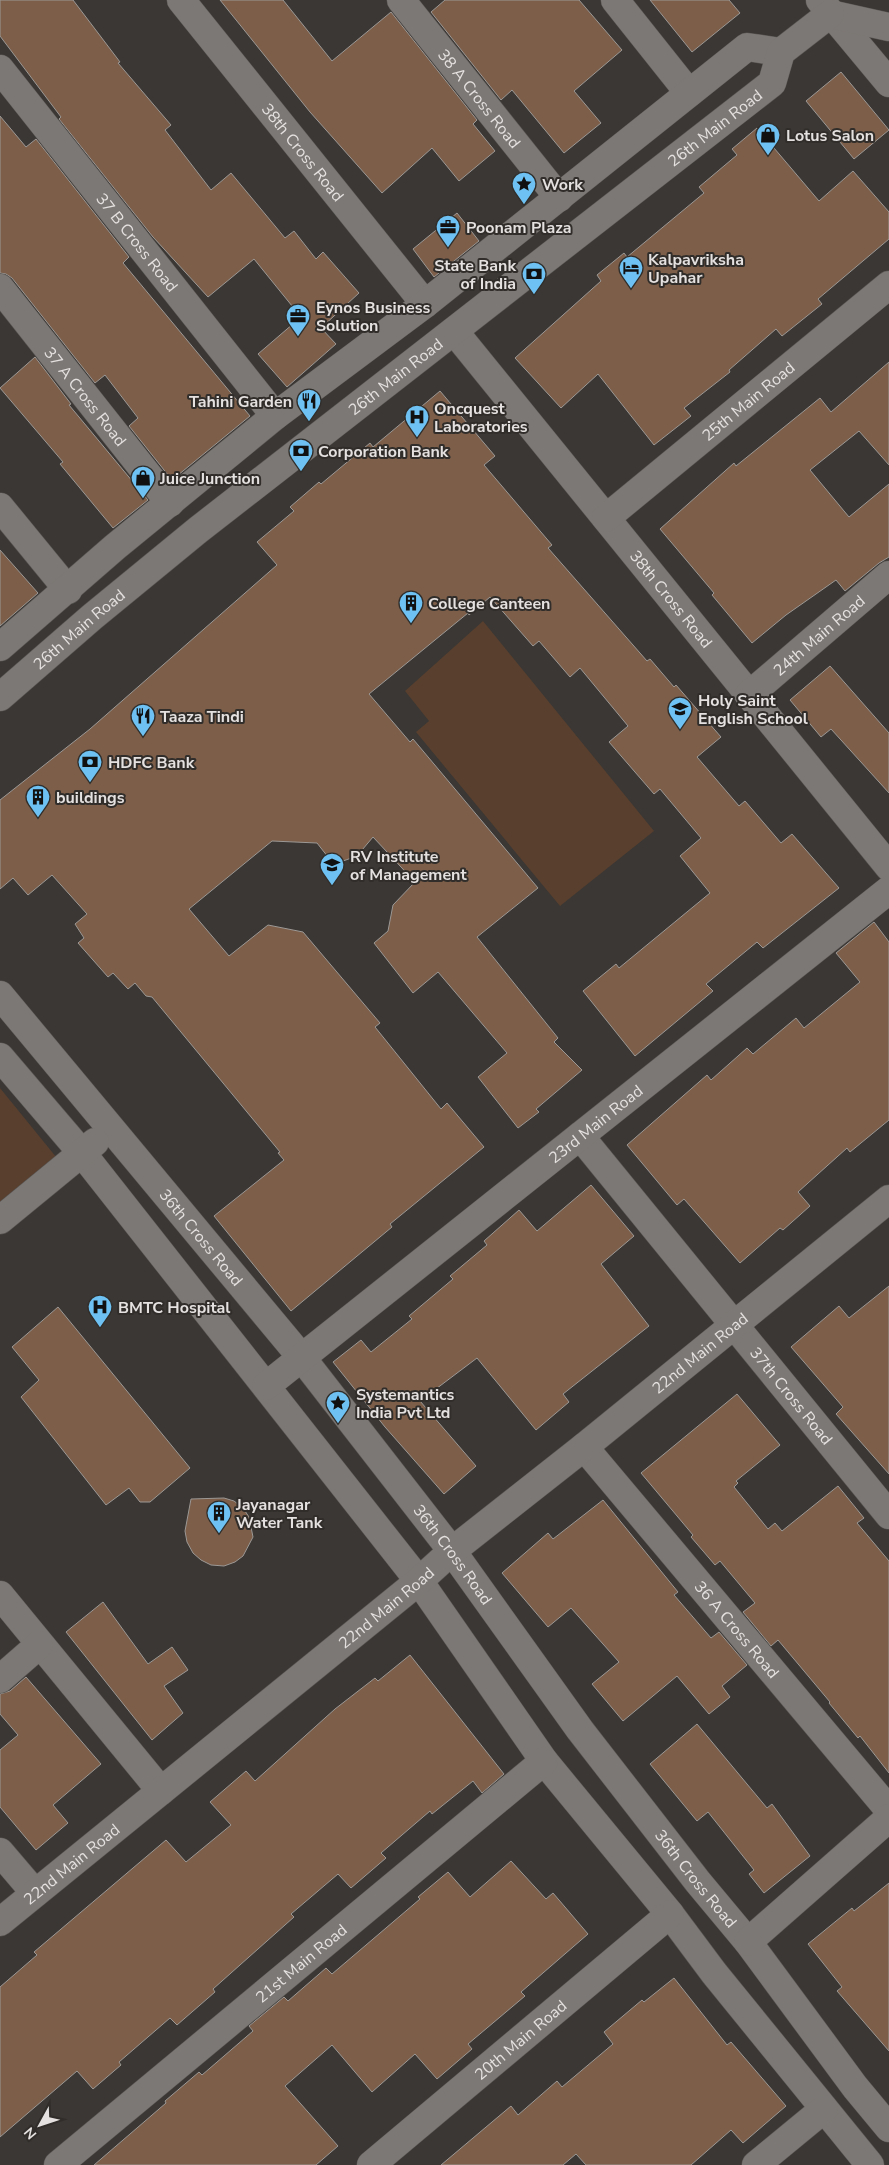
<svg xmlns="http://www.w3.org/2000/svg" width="889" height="2165" font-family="'Nunito Sans',sans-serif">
<rect width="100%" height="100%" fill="#3a3734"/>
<!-- green -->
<path fill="#583f2e" d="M483,621L654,831L560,906L416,732L429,721L405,691Z
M0,1088L61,1163L0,1212Z"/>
<!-- building -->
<path fill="#7c5e49" stroke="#9c9895" d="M0,0H73L120,62L118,63L171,125L165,130L211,190L231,173L285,238L294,231L316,259L323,252L359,293L321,328L336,344L287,387L258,354L301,317L254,259L208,297L153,237L59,119L61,117L0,36Z
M220,0H283L332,61L391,12L477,120L473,124L495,151L459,181L432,148L382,193L310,112Z
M445,0H579L622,50L574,91L601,123L564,153L512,90L501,100L431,12Z
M650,0H729L740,13L692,52Z
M841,72L889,130L854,159L806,101Z
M0,116L26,147L36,139L129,257L123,263L250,416L172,480L129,426L138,418L105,375L95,383L12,278L6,274L0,273Z
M757,128L819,201L853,171L889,212V239L818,299L822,304L782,336L776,329L729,370L730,372L684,408L691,416L654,445L598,374L561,408L515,358L601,281L597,275L624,253L627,257L704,193L699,187L737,155L732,149Z
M457,213L479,241L434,277L413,249Z
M35,357L71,404L69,405L148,500L113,528L60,464L63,462L0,388Z
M889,362V465L859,431L810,470L849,517L889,484V557L879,563L845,591L836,580L786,615L752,643L712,595L714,593L660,529L734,463L736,466L820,398L831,412Z
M440,391L495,456L484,465L552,545L548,548L647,661L650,659L674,687L676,685L721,737L697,757L739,806L745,801L781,843L792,834L839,888L763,948L757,942L706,984L713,991L635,1056L583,991L616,964L619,968L710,893L680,856L701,838L660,789L654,794L609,742L628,726L580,668L570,677L539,641L533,646L490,597L469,615L468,613L369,694L410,742L413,739L538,888L477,937L558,1038L554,1042L582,1070L536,1109L539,1112L518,1128L478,1077L507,1053L438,972L413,993L374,943L388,931L393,905L415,882L373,837L357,856L343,861L328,857L317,843L272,841L189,909L229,956L268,925L303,932L380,1023L375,1027L441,1109L447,1103L484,1147L390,1224L392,1227L291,1311L214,1216L284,1160L278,1153L280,1152L152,997L146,996L135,983L128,989L113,973L108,977L78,943L84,938L75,924L87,914L52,875L28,895L13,878L0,889V800L90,729L277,565L257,542L294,511L290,507L319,482L321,484L370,443L373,447Z
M0,550L38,593L0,626Z
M830,666L889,733V793L831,729L821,737L790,700Z
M874,922L889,942V1120L850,1152L847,1148L798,1192L810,1206L783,1230L780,1228L740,1263L684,1199L677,1205L627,1145L707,1075L711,1080L747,1048L753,1054L796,1018L804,1028L860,982L836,953Z
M591,1185L634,1236L601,1264L649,1326L563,1394L569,1402L536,1430L477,1358L420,1401L476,1466L444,1494L385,1427L333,1362L361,1340L371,1352L412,1319L409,1316L453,1279L450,1276L487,1245L484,1241L519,1210L537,1231Z
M889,1286V1474L836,1414L843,1407L791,1347L839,1306L849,1318Z
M58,1307L190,1468L150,1502H140L129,1488L106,1505L21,1397L39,1380L12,1347Z
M737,1394L780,1445L736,1481L738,1483L734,1487L768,1529L775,1523L782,1531L838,1486L864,1518L857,1523L889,1561V1773L860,1736L858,1738L829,1703L830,1702L778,1640L771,1646L743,1612L755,1603L720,1561L715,1565L691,1537L693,1535L641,1473Z
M224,1498L234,1501L243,1508L249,1517L253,1537L243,1556L235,1562L224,1566L211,1565L201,1560L193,1553L187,1542L185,1531L191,1499Z
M603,1500L678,1592L674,1595L711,1638L719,1632L747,1665L722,1686L730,1697L709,1714L677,1676L623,1721L592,1684L619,1662L571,1608L548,1627L502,1573L548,1533L553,1539Z
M103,1602L148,1664L172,1647L188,1670L164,1686L183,1713L152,1740L66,1632Z
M410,1655L504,1774L482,1793L473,1781L432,1814L430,1811L381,1853L386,1858L351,1888L338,1874L291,1914L294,1917L213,1989L215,1992L177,2025L170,2018L119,2062L121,2065L93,2089L77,2071L0,2137V1987L37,1955L34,1952L166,1840L186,1862L231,1825L210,1802L246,1771L255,1781L335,1709L375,1678L378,1681Z
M26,1677L101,1764L53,1805L68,1823L36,1850L0,1807V1750L18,1735L0,1714V1694L10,1691Z
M697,1724L767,1808L772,1804L810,1856L764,1893L749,1874L754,1870L708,1812L697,1821L650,1764Z
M511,1861L546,1899L553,1893L588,1934L521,1992L525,1996L468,2044L472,2049L437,2079L415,2054L372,2092L332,2045L285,2086L338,2146L316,2165H94L166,2103L165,2101L199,2072L202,2075L253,2031L249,2026L284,1997L288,2001L326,1968L332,1974L420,1899L418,1897L448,1872L470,1897Z
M889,1883V2051L837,1991L842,1987L808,1944L852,1908L854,1911Z
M674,1978L727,2045L731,2042L786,2106L743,2143L731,2130L691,2165H586L576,2154L563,2165H441L511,2106L518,2115L557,2081L562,2087L613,2044L604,2032L642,2000L644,2002Z"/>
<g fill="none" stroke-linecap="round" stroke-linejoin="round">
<defs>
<g id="minor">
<path id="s1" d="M181,0L425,304"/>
<path id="s2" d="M401,0L559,198"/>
<path d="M615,0L689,93"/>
<path d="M820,0L889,83"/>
<path d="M830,14L889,27"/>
<path id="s3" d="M0,69L275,416"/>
<path id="s4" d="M0,288L170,503"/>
<path id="s5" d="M454,331L889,867"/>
<path d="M0,507L68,590"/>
<path id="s6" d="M606,518L889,285"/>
<path d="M0,647L115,547L275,416L425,304L747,47L781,52"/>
<path id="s7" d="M749,695L889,575"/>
<path id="s8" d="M0,697L92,617L198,530L772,83L781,52L830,14"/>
<path id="s9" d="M0,995L302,1358L452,1551L580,1730L698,1882L748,1942L855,2087L889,2128"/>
<path d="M0,1057L82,1153L419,1581L544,1761L670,1914L714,1973L870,2165"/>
<path id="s10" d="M580,1136L889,1515"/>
<path d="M0,1220L95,1142"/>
<path id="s11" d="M266,1386L889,890"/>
<path id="s12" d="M584,1447L889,1810"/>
<path d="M0,1595L161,1791"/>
<path d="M0,1679L39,1645"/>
<path d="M0,1852L35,1893"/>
<path id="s13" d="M0,1922L419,1581L452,1551L584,1447L889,1199"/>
<path d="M748,1942L889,1818"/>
<path id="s14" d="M58,2165L544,1761"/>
<path id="s15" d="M371,2165L670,1914"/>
<path d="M756,2165L824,2109"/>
</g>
</defs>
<!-- minor casing -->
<use href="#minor" stroke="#585553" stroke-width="29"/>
<!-- minor -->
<use href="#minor" stroke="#7c7875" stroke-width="28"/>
</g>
<!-- icons -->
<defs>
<symbol id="shop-pin" viewBox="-11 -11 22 30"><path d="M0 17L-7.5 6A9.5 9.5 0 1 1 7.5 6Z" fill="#6dc2f3" stroke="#302d2a"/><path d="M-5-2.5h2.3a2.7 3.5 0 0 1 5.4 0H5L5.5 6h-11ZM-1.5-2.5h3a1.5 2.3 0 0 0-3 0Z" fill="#111"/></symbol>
<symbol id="sight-pin" viewBox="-11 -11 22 30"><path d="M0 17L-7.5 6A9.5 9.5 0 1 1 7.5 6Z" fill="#6dc2f3" stroke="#302d2a"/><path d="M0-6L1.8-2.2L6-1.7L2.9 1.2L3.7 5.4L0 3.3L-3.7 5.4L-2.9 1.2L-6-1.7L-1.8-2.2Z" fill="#111"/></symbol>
<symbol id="office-pin" viewBox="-11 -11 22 30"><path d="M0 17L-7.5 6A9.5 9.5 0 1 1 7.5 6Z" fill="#6dc2f3" stroke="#302d2a"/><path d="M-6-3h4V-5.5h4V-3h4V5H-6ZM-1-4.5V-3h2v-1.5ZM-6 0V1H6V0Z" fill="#111"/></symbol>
<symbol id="hotel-pin" viewBox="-11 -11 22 30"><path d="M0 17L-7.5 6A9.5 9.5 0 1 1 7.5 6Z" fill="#6dc2f3" stroke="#302d2a"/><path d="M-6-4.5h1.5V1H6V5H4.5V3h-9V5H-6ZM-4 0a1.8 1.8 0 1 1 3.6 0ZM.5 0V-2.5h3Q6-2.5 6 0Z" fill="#111"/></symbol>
<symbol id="bank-pin" viewBox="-11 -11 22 30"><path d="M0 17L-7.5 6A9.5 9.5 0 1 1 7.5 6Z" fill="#6dc2f3" stroke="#302d2a"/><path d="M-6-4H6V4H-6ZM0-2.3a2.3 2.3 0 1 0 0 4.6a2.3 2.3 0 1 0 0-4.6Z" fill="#111"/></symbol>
<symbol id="restaurant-pin" viewBox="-11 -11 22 30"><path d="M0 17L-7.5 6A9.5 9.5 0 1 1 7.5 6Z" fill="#6dc2f3" stroke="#302d2a"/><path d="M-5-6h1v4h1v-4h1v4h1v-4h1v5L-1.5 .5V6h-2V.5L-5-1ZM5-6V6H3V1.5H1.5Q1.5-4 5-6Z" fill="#111"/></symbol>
<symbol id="hospital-pin" viewBox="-11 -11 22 30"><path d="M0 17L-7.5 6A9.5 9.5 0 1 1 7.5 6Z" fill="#6dc2f3" stroke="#302d2a"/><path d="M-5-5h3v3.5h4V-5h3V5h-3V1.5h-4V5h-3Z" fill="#111"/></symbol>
<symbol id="building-pin" viewBox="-11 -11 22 30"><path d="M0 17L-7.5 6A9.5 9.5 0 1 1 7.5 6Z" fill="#6dc2f3" stroke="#302d2a"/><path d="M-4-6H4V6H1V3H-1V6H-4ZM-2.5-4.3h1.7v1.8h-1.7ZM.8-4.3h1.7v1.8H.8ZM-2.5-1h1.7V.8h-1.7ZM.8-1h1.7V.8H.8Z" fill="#111"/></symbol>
<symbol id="school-pin" viewBox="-11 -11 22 30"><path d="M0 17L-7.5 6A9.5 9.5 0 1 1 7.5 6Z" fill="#6dc2f3" stroke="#302d2a"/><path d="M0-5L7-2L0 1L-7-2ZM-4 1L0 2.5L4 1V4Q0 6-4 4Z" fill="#111"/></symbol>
<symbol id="university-pin" viewBox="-11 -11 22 30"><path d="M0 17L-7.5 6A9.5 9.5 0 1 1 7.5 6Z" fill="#6dc2f3" stroke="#302d2a"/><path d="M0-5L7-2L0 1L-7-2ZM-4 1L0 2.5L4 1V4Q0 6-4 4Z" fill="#111"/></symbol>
</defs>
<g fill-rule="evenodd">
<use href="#shop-pin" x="754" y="121" width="28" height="38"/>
<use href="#sight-pin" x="510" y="170" width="28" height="38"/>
<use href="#office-pin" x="434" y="213" width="28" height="38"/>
<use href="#hotel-pin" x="617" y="254" width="28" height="38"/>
<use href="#bank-pin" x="520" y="260" width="28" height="38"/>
<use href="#office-pin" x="284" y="302" width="28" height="38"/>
<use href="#restaurant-pin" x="295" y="387" width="28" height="38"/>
<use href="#hospital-pin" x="403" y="403" width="28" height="38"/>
<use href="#bank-pin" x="287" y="437" width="28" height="38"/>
<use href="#shop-pin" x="129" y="464" width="28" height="38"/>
<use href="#building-pin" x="397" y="589" width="28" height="38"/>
<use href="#school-pin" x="666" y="695" width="28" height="38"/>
<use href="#restaurant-pin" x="129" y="702" width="28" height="38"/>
<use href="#bank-pin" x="76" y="748" width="28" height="38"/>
<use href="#building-pin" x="24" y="783" width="28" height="38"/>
<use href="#university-pin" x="318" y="851" width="28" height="38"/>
<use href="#hospital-pin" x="86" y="1293" width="28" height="38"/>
<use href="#sight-pin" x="324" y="1389" width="28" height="38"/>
<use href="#building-pin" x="205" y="1499" width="28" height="38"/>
</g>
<g text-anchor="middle" stroke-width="4" stroke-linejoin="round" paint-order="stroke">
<!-- street labels -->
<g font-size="16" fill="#e4e1e0" stroke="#302d2a">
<text dy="6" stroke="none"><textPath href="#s2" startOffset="126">38 A Cross Road</textPath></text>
<text dy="6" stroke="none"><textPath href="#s8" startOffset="914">26th Main Road</textPath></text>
<text dy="6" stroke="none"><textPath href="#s1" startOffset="195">38th Cross Road</textPath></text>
<text dy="6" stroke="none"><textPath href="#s3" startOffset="221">37 B Cross Road</textPath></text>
<text dy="6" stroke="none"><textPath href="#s8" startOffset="509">26th Main Road</textPath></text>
<text dy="6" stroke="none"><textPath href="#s4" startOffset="138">37 A Cross Road</textPath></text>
<text dy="6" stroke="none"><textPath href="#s6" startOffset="184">25th Main Road</textPath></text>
<text dy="6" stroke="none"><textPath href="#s5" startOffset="345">38th Cross Road</textPath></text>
<text dy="6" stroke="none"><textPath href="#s8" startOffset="104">26th Main Road</textPath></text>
<text dy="6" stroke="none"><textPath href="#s7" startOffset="92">24th Main Road</textPath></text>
<text dy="6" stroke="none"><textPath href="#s11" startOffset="421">23rd Main Road</textPath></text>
<text dy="6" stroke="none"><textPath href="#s9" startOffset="315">36th Cross Road</textPath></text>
<text dy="6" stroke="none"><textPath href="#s13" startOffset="902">22nd Main Road</textPath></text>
<text dy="6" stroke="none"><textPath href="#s10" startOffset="335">37th Cross Road</textPath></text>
<text dy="6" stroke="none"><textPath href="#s9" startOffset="720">36th Cross Road</textPath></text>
<text dy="6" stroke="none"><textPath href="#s13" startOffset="498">22nd Main Road</textPath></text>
<text dy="6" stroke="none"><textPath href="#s12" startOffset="238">36 A Cross Road</textPath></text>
<text dy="6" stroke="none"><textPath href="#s13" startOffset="92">22nd Main Road</textPath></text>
<text dy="6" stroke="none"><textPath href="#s9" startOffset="1125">36th Cross Road</textPath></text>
<text dy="6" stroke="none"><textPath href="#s14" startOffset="316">21st Main Road</textPath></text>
<text dy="6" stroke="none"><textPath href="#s15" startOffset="195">20th Main Road</textPath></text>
</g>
<!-- poi labels -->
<g font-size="16" font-weight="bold" fill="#e4e1e0" stroke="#302d2a" text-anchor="start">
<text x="786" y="141">Lotus Salon</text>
<text x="542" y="190">Work</text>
<text x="466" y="233">Poonam Plaza</text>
<text x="648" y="265">Kalpavriksha<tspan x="648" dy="18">Upahar</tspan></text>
<text x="516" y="271" text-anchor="end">State Bank<tspan x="516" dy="18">of India</tspan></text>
<text x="316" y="313">Eynos Business<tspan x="316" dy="18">Solution</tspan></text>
<text x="292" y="407" text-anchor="end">Tahini Garden</text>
<text x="434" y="414">Oncquest<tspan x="434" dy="18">Laboratories</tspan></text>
<text x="318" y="457">Corporation Bank</text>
<text x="160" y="484">Juice Junction</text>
<text x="428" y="609">College Canteen</text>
<text x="698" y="706">Holy Saint<tspan x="698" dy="18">English School</tspan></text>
<text x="160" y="722">Taaza Tindi</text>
<text x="108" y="768">HDFC Bank</text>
<text x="56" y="803">buildings</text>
<text x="350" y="862">RV Institute<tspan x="350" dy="18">of Management</tspan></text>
<text x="118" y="1313">BMTC Hospital</text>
<text x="356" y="1400">Systemantics<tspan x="356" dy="18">India Pvt Ltd</tspan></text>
<text x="236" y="1510">Jayanagar<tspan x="236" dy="18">Water Tank</tspan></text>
</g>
</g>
<!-- north arrow -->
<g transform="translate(40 2125) rotate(230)" stroke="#302d2a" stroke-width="4" paint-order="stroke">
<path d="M0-4L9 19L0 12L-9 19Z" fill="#e4e1e0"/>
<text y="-8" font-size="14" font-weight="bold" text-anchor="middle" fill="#e4e1e0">N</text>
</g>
</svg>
